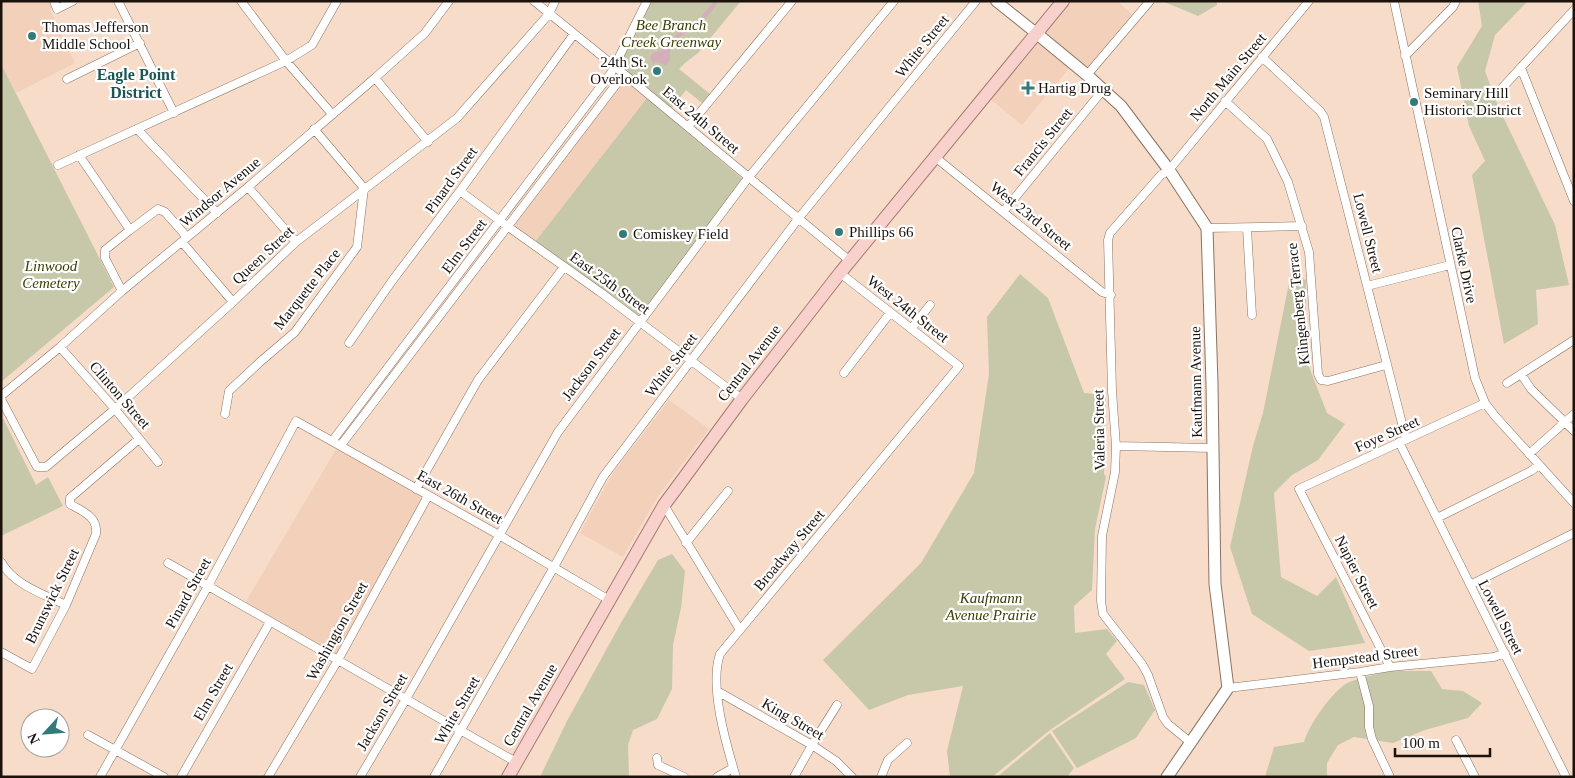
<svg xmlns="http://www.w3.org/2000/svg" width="1575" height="778" font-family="Georgia,serif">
<rect width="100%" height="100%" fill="#f7dcca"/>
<!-- built -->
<path fill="#f2d0ba" d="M1,1H68L50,10L75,63L16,93L1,64Z
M1058,1H1117L1138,20L1088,80L1071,66L1022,125L983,93Z
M624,78L647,98L535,242L513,224Z
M669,400L709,429L658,496L623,557L580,533L613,473Z
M338,446L424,496L334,661L242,608Z"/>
<!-- green -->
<path fill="#c7c8a9" d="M650,1H741L698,53L685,63L679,69L710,94L702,103L686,90L671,109L621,67V63Z
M1162,1H1217V5L1198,16Z
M1478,1H1526V3L1495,35L1485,71L1498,106L1555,225L1569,285L1536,290L1538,324L1504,344L1472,175L1485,161L1469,126L1457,67L1482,26Z
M1,64L114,287L1,382Z
M647,98L746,182L640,322L535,242Z
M1291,273L1306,280V359L1327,413L1345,424L1318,460L1292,475L1274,493L1281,577L1317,596L1336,577L1365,643L1309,651L1252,614L1230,547L1253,446L1263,413Z
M1020,274L1048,298L1084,393L1106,395L1104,474L1106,477L1095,529L1092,590L1074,606L1075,633L1107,629L1117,641L1106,654L1125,679L1050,730L992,777H950L947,751L963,686L908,695L869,710L823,660L921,563L974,473L989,374L987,317Z
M3,418L36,485L48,477L63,506L1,536V422Z
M672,554L685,571L681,608L673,645L672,689L657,719L633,730L628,745L629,777H540L567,721L622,621L658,560Z
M1389,671H1431L1442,689L1463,691L1482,703L1468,718L1425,730L1393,743L1354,737L1338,745L1327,763V777H1265L1274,747L1304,742C1310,723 1329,697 1344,685C1352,679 1379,674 1389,671Z
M1128,682L1144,685L1155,710L1136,738L1077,768L1052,731Z
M1050,733L1074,768L1067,777H997Z"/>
<!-- water -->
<path fill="#d4afb9" d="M714,1H719C713,10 707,18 698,25C690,31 679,36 673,44C666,53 675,61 664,66L665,65L655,61L654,65L650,58L652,54L663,49L679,32L700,18Z"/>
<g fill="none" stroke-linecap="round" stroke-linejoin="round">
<defs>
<path id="minor" d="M54,1L57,9L73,1
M118,1L174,113
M241,1L286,61L332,114
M534,1L624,74L850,261
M1394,1L1475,378L1485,403L1495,416L1574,503
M1405,56L1453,7L1456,1
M1262,57L1320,111L1324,117L1406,439
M1521,68L1574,201
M1087,75L1150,1
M375,78L428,142
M67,79L140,43
M1502,88L1574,10
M1225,101L1267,139L1288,182L1309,252L1318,374L1321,380L1328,381L1386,365
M688,127L792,1
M137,129L217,213
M79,155L130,230L105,250V258L122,291
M935,157L1102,292L1111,295
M58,165L286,61L312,45L337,1
M248,187L296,242
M460,191L507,226L600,292L742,399
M1004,211L1103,90
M1207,228L1302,226
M1247,228L1252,315
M130,230L158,209L165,212L187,237
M182,242L233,302
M1367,286L1450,265
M911,329L930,305
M349,343L392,281L460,191L574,34
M60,347L115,409L158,462
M844,373L890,313
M1521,374L1531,389L1574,431
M1507,383L1574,340
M1,396L60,347L122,291L248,187L375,78L425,33L449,1
M1,399L37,467H46L115,409L233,302L296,242L457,118L549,14L555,1
M225,414L229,391L260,362L295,332L357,247L364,188L314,129
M333,440L611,73L647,1
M1399,442L1566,777
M341,445L624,74
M1116,446L1213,448
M1529,454L1574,414
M416,489L478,380L564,267
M664,505L740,630
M1437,518L1531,471L1539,465
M686,543L728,491
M1,562C14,585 43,594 66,605
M168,563L516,762
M1470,585L1574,533
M1,652L32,669L66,605L96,534C98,516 83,512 70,504V498L139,439
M1390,667L1299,489L1485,403
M1360,672L1369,706V727L1372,739L1390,777
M1228,688L1360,672L1390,667L1494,657L1505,653
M717,691L812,745L836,761L852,777
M88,735L164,777
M1456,740L1475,777
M1190,742L1168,724L1163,717L1148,675L1142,664L1103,614L1101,601L1102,536L1115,472L1116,446L1112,391L1108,240L1110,233L1161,175L1169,170L1309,1
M657,758L658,765L684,777
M100,777L208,586L296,421L499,535L609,600
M181,777L270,622
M268,777L338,660L428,496
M360,777L406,699L558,432L748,178L894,1
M434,777L554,567L603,477L798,219L976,1
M717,777L733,768
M736,777C726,744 709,686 720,654L959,366L840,273
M794,777L812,745L837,705
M881,777L888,760L907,743"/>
<path id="tertiary" d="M996,1L1036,33"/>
<path id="secondary" d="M1036,33L1087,75L1121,106L1169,170L1207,228L1212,384L1215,584L1228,688L1167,777"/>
<path id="primary" d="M508,777L664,505L742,399L840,273L1063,1"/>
</defs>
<!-- minor casing -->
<use href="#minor" stroke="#8b7363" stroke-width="9"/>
<!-- tertiary casing -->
<use href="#tertiary" stroke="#8b7363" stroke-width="12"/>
<!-- secondary casing -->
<use href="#secondary" stroke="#8b7363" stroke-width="13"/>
<!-- primary casing -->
<use href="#primary" stroke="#a87a73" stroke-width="14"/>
<!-- minor -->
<use href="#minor" stroke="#fff" stroke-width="8"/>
<!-- tertiary -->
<use href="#tertiary" stroke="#fff" stroke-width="10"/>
<!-- secondary -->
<use href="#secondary" stroke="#fff" stroke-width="11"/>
<!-- primary -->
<use href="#primary" stroke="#f8d1cc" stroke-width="12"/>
</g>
<!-- markers -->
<g fill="#327b78" stroke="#fff" stroke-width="2">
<circle cx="32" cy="36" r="5"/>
<circle cx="657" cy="71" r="5"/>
<path d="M1025.5 80.5h5v5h5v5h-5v5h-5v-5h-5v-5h5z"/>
<circle cx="1414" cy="102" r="5"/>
<circle cx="839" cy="232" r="5"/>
<circle cx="623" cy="234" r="5"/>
</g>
<g text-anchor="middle" stroke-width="4.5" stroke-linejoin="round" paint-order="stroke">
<!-- park labels -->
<g font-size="15" font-style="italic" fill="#3c3c00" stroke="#fff">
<text x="671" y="30">Bee Branch<tspan x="671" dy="17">Creek Greenway</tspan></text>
<text x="51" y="271">Linwood<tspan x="51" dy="17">Cemetery</tspan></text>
<text x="991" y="603">Kaufmann<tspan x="991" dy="17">Avenue Prairie</tspan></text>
</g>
<!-- poi labels -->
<g font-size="15" fill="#1b120c" stroke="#fff" text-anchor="start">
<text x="42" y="32">Thomas Jefferson<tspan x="42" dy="17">Middle School</tspan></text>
<text x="647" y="67" text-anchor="end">24th St.<tspan x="647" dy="17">Overlook</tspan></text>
<text x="1038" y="93">Hartig Drug</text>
<text x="1424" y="98">Seminary Hill<tspan x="1424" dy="17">Historic District</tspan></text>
<text x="849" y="237">Phillips 66</text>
<text x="633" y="239">Comiskey Field</text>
</g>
<!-- street labels -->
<g font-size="15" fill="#1b120c" stroke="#fff">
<text transform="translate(922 46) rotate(-51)" y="5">White Street</text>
<text transform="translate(1228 77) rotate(-50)" y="5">North Main Street</text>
<text transform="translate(701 120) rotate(40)" y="5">East 24th Street</text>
<text transform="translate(1043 142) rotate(-51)" y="5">Francis Street</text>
<text transform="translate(451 180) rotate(-54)" y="5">Pinard Street</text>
<text transform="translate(220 192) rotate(-40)" y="5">Windsor Avenue</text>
<text transform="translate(1031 216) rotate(39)" y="5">West 23rd Street</text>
<text transform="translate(1368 233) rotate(76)" y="5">Lowell Street</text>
<text transform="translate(464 246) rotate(-53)" y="5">Elm Street</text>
<text transform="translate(263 255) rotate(-43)" y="5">Queen Street</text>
<text transform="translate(1464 265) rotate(78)" y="5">Clarke Drive</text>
<text transform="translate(610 283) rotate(36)" y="5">East 25th Street</text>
<text transform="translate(307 289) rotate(-52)" y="5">Marquette Place</text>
<text transform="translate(1298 304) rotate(-96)" y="5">Klingenberg Terrace</text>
<text transform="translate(908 309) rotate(38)" y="5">West 24th Street</text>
<text transform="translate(749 363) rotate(-52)" y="5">Central Avenue</text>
<text transform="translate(591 364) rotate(-53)" y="5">Jackson Street</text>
<text transform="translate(671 365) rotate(-53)" y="5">White Street</text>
<text transform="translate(1196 382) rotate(-91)" y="5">Kaufmann Avenue</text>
<text transform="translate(120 395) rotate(49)" y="5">Clinton Street</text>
<text transform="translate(1099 430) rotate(-91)" y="5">Valeria Street</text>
<text transform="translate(1387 434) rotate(-24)" y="5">Foye Street</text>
<text transform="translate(460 497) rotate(29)" y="5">East 26th Street</text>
<text transform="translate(789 550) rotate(-50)" y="5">Broadway Street</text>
<text transform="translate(1357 572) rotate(63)" y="5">Napier Street</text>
<text transform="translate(188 593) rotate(-61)" y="5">Pinard Street</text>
<text transform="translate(52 596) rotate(-64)" y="5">Brunswick Street</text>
<text transform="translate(1501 617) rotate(63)" y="5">Lowell Street</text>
<text transform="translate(337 631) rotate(-61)" y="5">Washington Street</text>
<text transform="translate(1365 657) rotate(-7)" y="5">Hempstead Street</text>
<text transform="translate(213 692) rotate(-60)" y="5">Elm Street</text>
<text transform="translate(530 705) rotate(-60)" y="5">Central Avenue</text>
<text transform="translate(457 710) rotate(-60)" y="5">White Street</text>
<text transform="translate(382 712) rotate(-60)" y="5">Jackson Street</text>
<text transform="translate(793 719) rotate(30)" y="5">King Street</text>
</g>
<!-- neighbourhood labels -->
<g font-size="16" font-weight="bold" fill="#1a5654" stroke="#fff">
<text x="136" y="80">Eagle Point<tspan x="136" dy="18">District</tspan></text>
</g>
</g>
<!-- border -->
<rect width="1575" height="778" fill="none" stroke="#1b120c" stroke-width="5"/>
<!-- north arrow -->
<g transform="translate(45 733) rotate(244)"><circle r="24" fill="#ffffff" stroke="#a4a09e"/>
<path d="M0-4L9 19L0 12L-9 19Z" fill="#327b78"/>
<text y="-8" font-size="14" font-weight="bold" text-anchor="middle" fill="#1b120c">N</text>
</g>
<!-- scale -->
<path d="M1395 748v8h95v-8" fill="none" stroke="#1b120c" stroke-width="2.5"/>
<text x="1402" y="748" font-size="15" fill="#1b120c" stroke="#ffffff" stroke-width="4" paint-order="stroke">100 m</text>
</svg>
